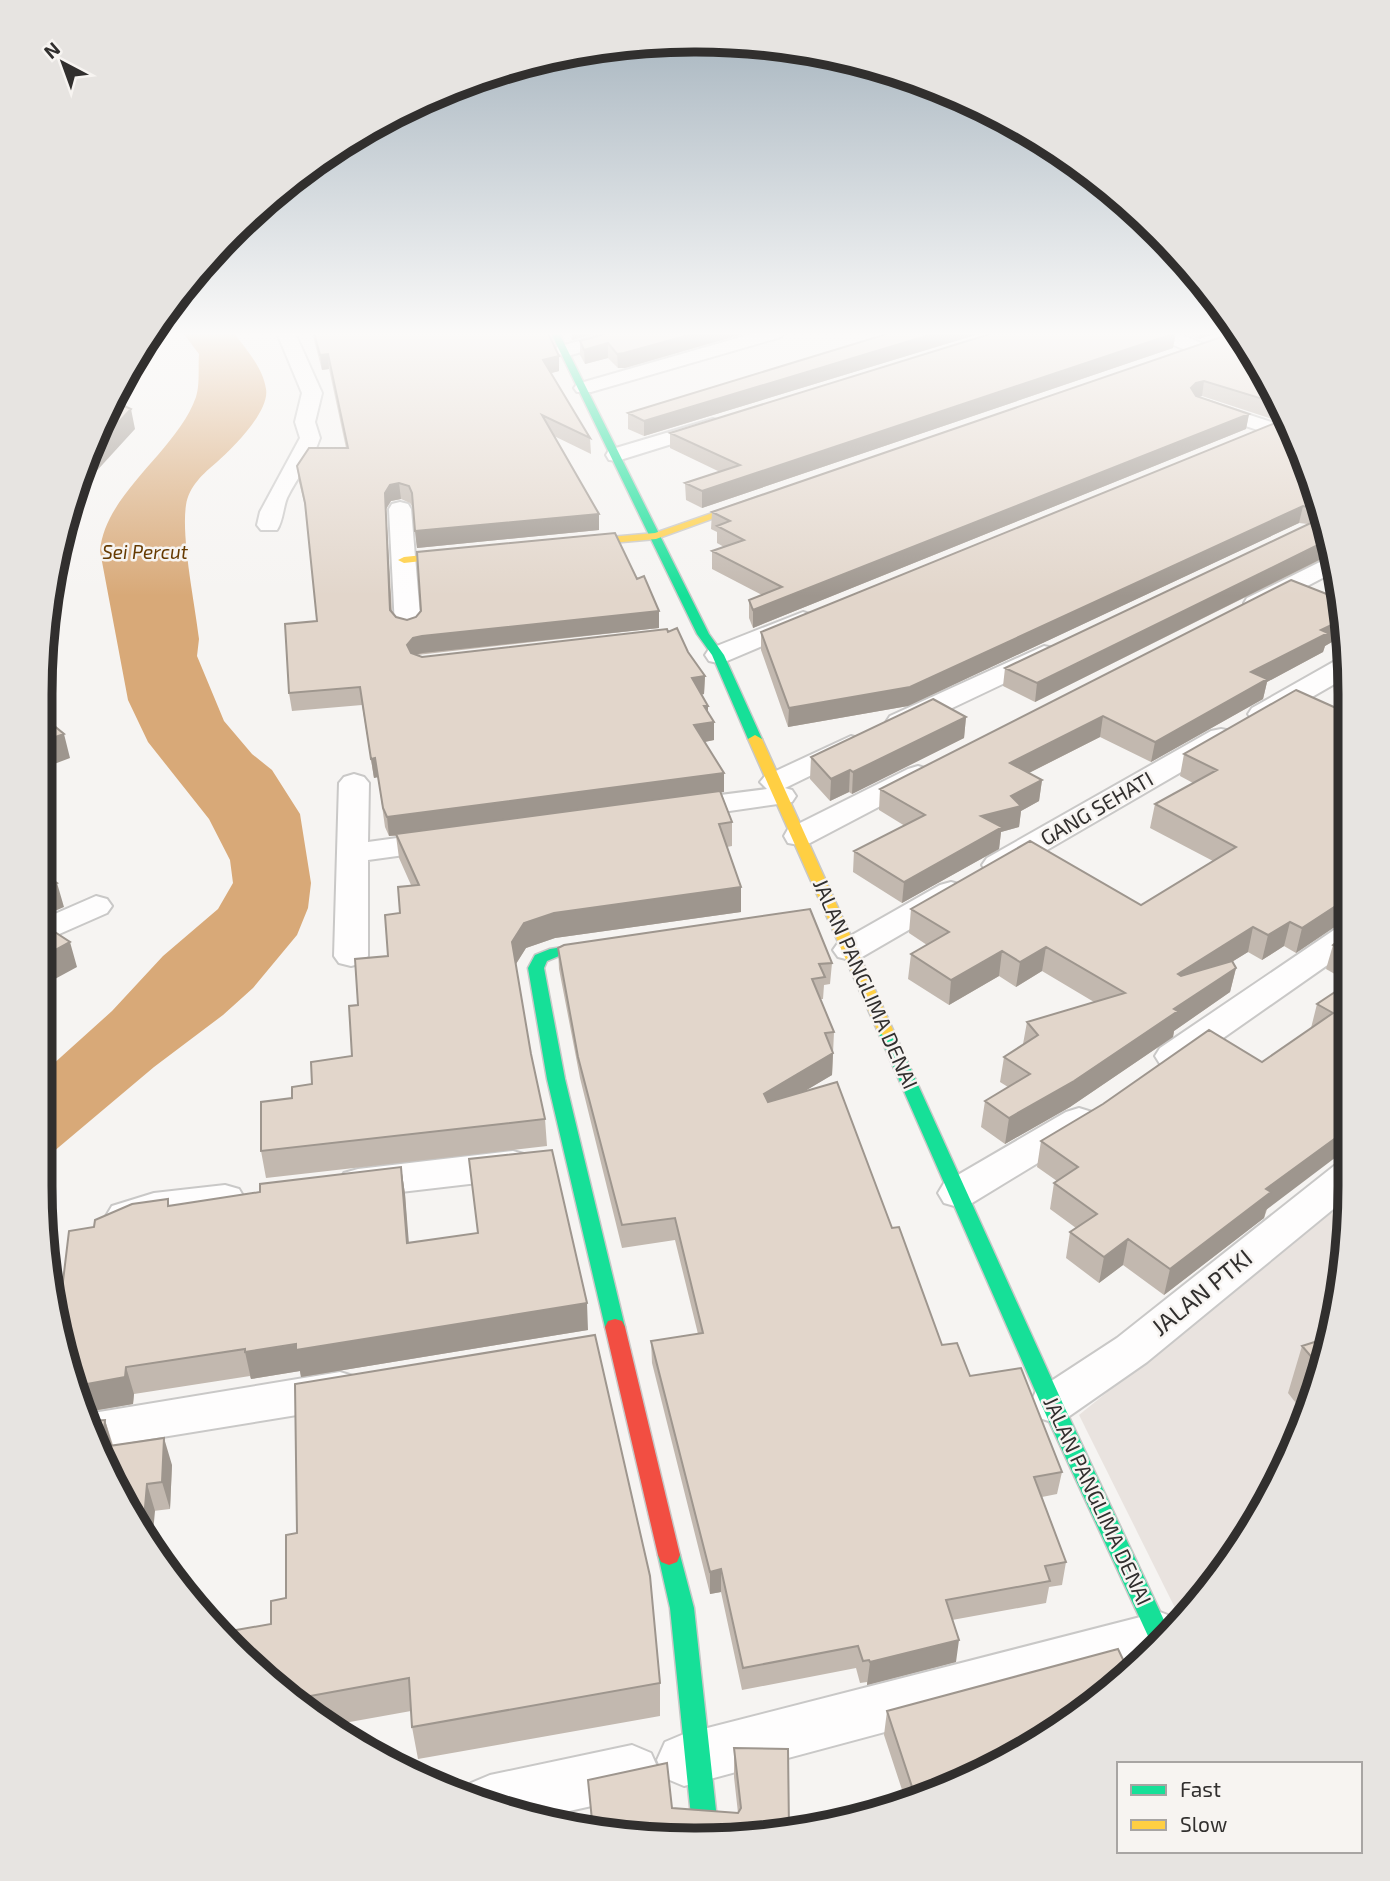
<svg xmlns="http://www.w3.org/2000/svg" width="1390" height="1881" font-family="'Exo 2',sans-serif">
<rect width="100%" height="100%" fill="#f6f4f2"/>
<!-- built -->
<path fill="#e9e3df" d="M1348,1196V1229L1315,1396L1262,1513L1182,1622L1079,1415Z"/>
<!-- water -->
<path fill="#d8a978" d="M183,333H234C246,349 263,368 266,389C270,411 233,448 217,462C203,474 189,486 186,505C181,538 195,604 199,639L197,656L224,721L252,754L272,770L300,814L311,883L308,908L297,935L253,988L223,1015L154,1067L40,1163L41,1075L112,1011L163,956L218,909L233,883L230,860L209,819L148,742L128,700L100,551C105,493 177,451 196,397C200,385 198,367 199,354Z"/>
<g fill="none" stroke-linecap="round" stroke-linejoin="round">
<defs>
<path id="street" d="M277,333H295L322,393L315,422L320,438C313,460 297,477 287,498C283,508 283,521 277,530H261L257,525L260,512L300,438L295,422L302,393Z
M608,333H637L634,337L564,357L555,351L557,347Z
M755,333H784L781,337L591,392H577L574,388L577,384Z
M1151,333H1176L1207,345L1209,349L1200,355L1193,353L1154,337Z
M1207,401L1280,425L1283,429L1280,433L1273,435L1200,411L1197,407L1200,403Z
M713,419L720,421L723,425L720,429L617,461L609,460L606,455L609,450Z
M400,502L408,504L411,509L421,627L417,632L408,635L399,632L395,627L389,509L392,504Z
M1330,557L1334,572L1265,608L1256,610L1247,608L1244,603L1247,598Z
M803,612L812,615L816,620L812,625L727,661L718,663L709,661L705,655L709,649Z
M1044,646L1053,648L1057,654L1053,660L910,728L900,730L890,728L886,722L890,716Z
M1344,659L1345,678L1272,720L1262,722L1252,720L1248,714L1252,708L1335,661Z
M1221,729L1231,731L1235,737L1231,743L1009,872L998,874L987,872L982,865L987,858L1211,731Z
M851,736L861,739L865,745L861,751L785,788L792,790L796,796L792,802L681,818L670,815L666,809L670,803L681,800L767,789L760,782L765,776Z
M918,766L928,769L933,775L928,781L810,843L799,845L788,843L784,836L788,829L908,769Z
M354,774L364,777L369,783L368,842L441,832L452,834L456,841L452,848L441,850L368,860V956L363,963L351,966L339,963L334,956L339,783L344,777Z
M951,882L962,885L967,892L962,899L862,957L850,960L838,957L833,950L838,943L940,885Z
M96,896L107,899L112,906L107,913L41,942V920Z
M1346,927V952L1186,1064L1173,1068L1160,1064L1155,1056L1160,1048L1334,930Z
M1079,1108L1092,1112L1098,1121L1092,1130L972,1203L958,1207L944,1203L938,1193L944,1183L1066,1112Z
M513,1151L527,1155L532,1165L527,1175L513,1179L358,1197L344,1193L338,1183L344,1173L358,1169Z
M1348,1162V1197L1147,1362L1068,1417L1052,1422L1036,1417L1030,1404L1036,1391L1117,1338L1334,1166Z
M225,1185L239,1189L245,1199L239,1209L156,1221L126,1230L112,1226L106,1216L112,1206L154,1193Z
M340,1372L356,1377L362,1390L356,1403L340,1408L101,1447L87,1414Z
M1160,1612L1178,1619L1180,1624L1138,1664L684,1786L665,1778L657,1760L665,1742L684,1734Z
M632,1745L651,1753L659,1771L651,1789L632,1797L538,1818L466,1794L471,1783L490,1775Z"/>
<path id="fast" d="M551,333H559L709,634L724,655L762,739L760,742L755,743L748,739L712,655L697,634Z
M608,940L614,942L616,945L614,948L559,956L547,961L544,968L565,1079L625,1327L622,1333L615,1335L608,1333L605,1327L547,1079L528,968L535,955L550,949Z
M886,1027L894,1032L1063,1404L1170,1633L1154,1649L1041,1404L878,1032Z
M669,1545L677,1548L680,1555L694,1608L719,1838L693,1836L670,1608L658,1555L661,1548Z"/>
<path id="slow" d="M758,497L767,499L656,539L566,547L560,544L566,541L655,533Z
M471,550L475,551V555L404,563L398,560L404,557Z
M755,735L762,739L894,1032L892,1036L886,1037L878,1032L748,739Z"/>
<path id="jam" d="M615,1319L622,1321L625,1327L680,1555L677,1562L669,1565L661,1562L658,1555L605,1327L608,1321Z"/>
</defs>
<!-- street casing -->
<use href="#street" stroke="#c9c8c7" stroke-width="4"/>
<!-- fast casing -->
<use href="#fast" stroke="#c9c8c7" stroke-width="3"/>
<!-- slow casing -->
<use href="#slow" stroke="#c9c8c7" stroke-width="3"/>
<!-- jam casing -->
<use href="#jam" stroke="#c9c8c7" stroke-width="3"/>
<!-- street -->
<use href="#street" fill="#fefdfd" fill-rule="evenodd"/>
<!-- fast -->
<use href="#fast" fill="#16e098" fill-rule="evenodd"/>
<!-- slow -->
<use href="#slow" fill="#ffcf43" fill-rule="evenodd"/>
<!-- jam -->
<use href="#jam" fill="#f24e42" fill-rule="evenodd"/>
</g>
<!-- wall -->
<path fill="#c2b8af" d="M312,333H548L559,356V371L551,373L590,438L591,454L554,436L599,514V530L417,548L413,508L410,503L401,499L391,501L386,509L392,611L396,617L407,620L637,579L659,611V628L417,655L422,657L668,632L688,652L705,676L704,694L701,695L708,712L714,722V740L705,742L724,792H721L732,822V846L727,847L741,912L555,938L526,948L516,964L531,1054L545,1119L547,1146L266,1178L261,1151L292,1098L352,1056L358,1005L388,956L400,913L411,885L399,858L396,836H389L385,827L378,777L374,778L362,705L292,711L289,693L317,621L307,514L299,482L297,466L346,448L329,369L322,370Z
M568,333H598L572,340Z
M608,333H746L625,368H618L608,358L585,364L580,355V341Z
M890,333H982L644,436L628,429V413Z
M1183,333H1217L1199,339Z
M1233,333L1284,416L1272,419L1202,396L1199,397L1249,414L1246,429L753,628L749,618V600L762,595L712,569V551L724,547L717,543V532L711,529L712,512Z
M1173,348L702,508L686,500L685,483L720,472L670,448V433Z
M1300,444L1330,555L1035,702L1003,686L1005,668L1308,524L1299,523L908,706L788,727L761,650V632Z
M1344,609V635L1325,646L1323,652L1267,682L1263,699L1151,762L1100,737L1029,773L1042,780L1039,801L1021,811L1019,827L1001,832L999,849L902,903L853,872L854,851L905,826L879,810L880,789Z
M1296,690L1333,928L1296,953L1284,946L1262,960L1248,952L1233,961L1236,968L1230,992L1174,1031L1173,1037L1070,1107L1005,1144L981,1127L985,1101L1008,1087L1000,1082L1004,1057L1023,1044L1027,1022L1094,1002L1042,971L1016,987L999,976L949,1005L908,979L911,954L927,945L909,933L911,909L1141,905L1213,861L1150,828L1155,804L1193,783L1180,776L1184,754Z
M966,717L964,738L852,794L849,792L830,801L810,779L811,757Z
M1346,934L1347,981L1326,969L1333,945Z
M558,948L832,963L830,984L824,985L823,999H820L834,1032L832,1075L803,1092L892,1228L942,1345L970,1376L1062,1472L1057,1494L1042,1497L1066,1562L1062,1585L1049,1587L1046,1603L952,1620L956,1662L867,1685V1682L860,1683L856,1668L742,1690L721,1592L710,1594L652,1363L651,1341L698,1334L675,1240L622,1248L580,1078L559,969Z
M1347,984L1264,1218L1164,1295L1123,1265L1099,1283L1066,1258L1070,1232L1076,1228L1050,1209L1054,1183L1057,1181L1037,1167L1041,1141L1262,1062L1311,1028L1317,1004Z
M401,1167L405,1194L408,1242L588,1330L301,1377L300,1371L251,1379L250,1376L134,1394L133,1404L87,1412L90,1421L105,1420L113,1445L172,1465L170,1509L128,1514L63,1356L61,1298L94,1227L170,1206L260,1192Z
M1327,1338L1315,1396L1306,1416L1288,1393L1302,1346Z
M225,1632L660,1683V1716L418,1759L412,1727L411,1711L333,1725L263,1678Z
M1093,1706L907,1805L884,1735L887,1711Z
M734,1748L788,1749L738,1839L592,1830L588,1780L672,1808L738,1813L734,1777Z"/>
<!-- shaded-wall -->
<path fill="#9e968e" d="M572,333H598L572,340Z
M696,333H746L625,368H618L617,354Z
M936,333H982L644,436V421Z
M1176,333L1173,348L702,508V491Z
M1200,333H1217L1199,339Z
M608,343V358L585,364L584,350Z
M328,354L329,369L322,370L320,355Z
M559,356V371L544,375L543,360Z
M1204,381L1202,396L1193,398L1191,388L1196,383Z
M1276,403L1284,416L1272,419L1275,404Z
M131,409L135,429L82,487L83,494L67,517L101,441Z
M1249,414L1246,429L753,628V610Z
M399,483L401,499L391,501L386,509L392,627L390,610L385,493L390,485Z
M1303,506L1299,523L908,706L788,727L789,708Z
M599,514V530L417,548L415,531Z
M1326,541L1329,555L1035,702L1037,683Z
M659,611V628L423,653L414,655L409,663L407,645L413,638L422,636Z
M1344,619V635L1325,646L1323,652L1267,682L1263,699L1151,762L1155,742L1251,672L1321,630Z
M705,676L704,694L692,696V678Z
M42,702L45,716L41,717Z
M704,706H708V723L714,722V740L694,744V725Z
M1103,716L1100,737L1007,784L1010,763Z
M966,717L964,738L852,794L853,772Z
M64,734L70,758L41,769V742Z
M375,758L378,777L374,778L371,759Z
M850,770L849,792L830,801L831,779Z
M724,773V792L389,836L387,817Z
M1042,780L1039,801L1021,811L1019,827L1001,832L999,849L902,903L904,882L981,816L1011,796Z
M57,883L64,907L41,917V890Z
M741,887V912L555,938L526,948L514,967L512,942L524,923L554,913Z
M1346,902V925L1333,928L1296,953L1302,928L1339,904Z
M1290,922L1284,946L1262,960L1268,935Z
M1253,927L1248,952L1172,999L1178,974Z
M70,942L77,967L42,986L46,1001L41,1004V958Z
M1046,947L1042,971L1016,987L1020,962Z
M1002,951L999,976L949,1005L951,980Z
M1236,968L1230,992L1174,1031L1173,1037L1070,1107L1005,1144L1009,1118Z
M833,1053L832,1075L763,1116L764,1094Z
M1348,1129V1148L1266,1210L1264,1218L1164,1295L1170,1269L1266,1189Z
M401,1167L405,1194L411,1269L407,1243Z
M1128,1239L1123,1265L1099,1283L1104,1257Z
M587,1303L588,1330L301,1377L300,1371L251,1379L245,1352Z
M126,1367L134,1394L133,1404L86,1412L76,1386Z
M105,1420L113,1448L102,1447Z
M164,1438L172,1465L170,1509L162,1482Z
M147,1484L155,1511L152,1543L143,1531Z
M721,1569V1592L710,1594V1572Z
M959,1640L956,1662L867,1685L870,1662Z
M932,1792L915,1801V1796Z"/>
<!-- building -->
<path fill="#e2d6cb" stroke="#9e968e" stroke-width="2" d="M314,333H548L559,356L543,360L590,438L542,415L599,514L415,531L412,493L409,486L399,483L390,485L385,493L390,610L396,617L407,620L416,617L421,611L417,552L615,533L637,579L644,576L659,611L422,636L413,638L407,645L411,653L422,657L667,629L668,632L677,628L688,652L705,676L692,678L708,706H704L714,722L694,725L724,773L387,817L383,808L375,758L371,759L360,687L289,693L285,624L317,621L305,503L297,466L309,448H348L328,354L320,355Z
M608,333H696L624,353L617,354L608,343L584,350L580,341Z
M890,333H936L644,421L628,413Z
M993,333H1176L702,491L685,483L740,465L670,433Z
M1233,333H1236L1276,403L1204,381L1196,383L1191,388L1196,396L1249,414L753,610L749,600L782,587L712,551L744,540L717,526L730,521L712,512Z
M118,403L131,409L101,441Z
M1285,419L1300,444L1326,541L1037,683L1005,668L1313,522L1318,513L1312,508L1303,506L910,687L789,708L761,632Z
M1291,580L1342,600L1344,609V619L1321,630L1328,633L1251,672L1267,679L1155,742L1103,716L1012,762L1010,763L1042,780L1011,796L1021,806L981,816L1002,827L904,882L854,851L925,815L880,789Z
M1296,690L1345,712L1346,902L1339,904L1302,928L1290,922L1268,935L1253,927L1178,974L1181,976L1232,961L1236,968L1174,1009L1178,1011L1074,1081L1009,1118L985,1101L1030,1074L1004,1057L1038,1035L1027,1022L1125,993L1046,947L1020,962L1002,951L951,980L911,954L949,932L911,909L1030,841L1141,905L1236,847L1155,804L1217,770L1184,754Z
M933,699L966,717L853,772L850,770L831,779L811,757Z
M41,715L64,734L41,742Z
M720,791L732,822L719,824L741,887L554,913L524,923L512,942L531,1054L545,1119L261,1151V1102L292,1098V1087L312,1084L311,1062L352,1056L349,1006L358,1005L355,959L388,956L385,915L400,913L398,887L419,885L396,834Z
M41,872L57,883L41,890Z
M810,909L832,963L819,964L825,977L812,979L834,1032L825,1033L833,1053L764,1094L768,1102L837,1082L892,1228L899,1227L942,1345L957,1343L970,1376L1021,1368L1062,1472L1034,1477L1066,1562L1045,1566L1050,1581L946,1600L959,1640L870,1662L869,1660L863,1661L858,1646L743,1668L721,1569L710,1572L651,1341L703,1333L675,1218L622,1225L578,1057L558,948L564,945Z
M41,923L70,942L41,958Z
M1346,934V952L1333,945Z
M1347,984L1348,1129L1266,1189L1271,1192L1170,1269L1128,1239L1104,1257L1070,1232L1097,1214L1054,1183L1078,1167L1041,1141L1103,1104L1209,1030L1262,1062L1333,1013L1317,1004Z
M552,1150L587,1303L296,1350V1344L245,1352V1349L126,1367L125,1377L76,1386L90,1421L105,1420L102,1447L164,1438L162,1482L147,1484L143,1531L128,1514L63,1356L55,1299L61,1298L69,1231L94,1227L95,1220L132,1204L168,1199V1206L260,1192V1184L401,1167L407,1243L478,1233L469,1159Z
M595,1335L650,1576L660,1683L412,1727L409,1678L294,1699L263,1678L225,1632L271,1624V1601L286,1598V1535L297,1533L295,1384Z
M1327,1338L1321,1368L1302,1346Z
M1118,1649L1129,1672L1093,1706L932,1792L915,1796L887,1711Z
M734,1748L788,1749L789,1829L738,1839L593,1830L588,1780L667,1763L672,1808L738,1813L741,1808Z"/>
<!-- sky -->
<linearGradient id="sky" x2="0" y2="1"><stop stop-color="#a1b0bb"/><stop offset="0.56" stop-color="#fbfaf9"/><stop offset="1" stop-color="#fbfaf9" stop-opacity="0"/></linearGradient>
<rect width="1390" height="596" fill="url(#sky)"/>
<g text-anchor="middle" stroke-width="5" stroke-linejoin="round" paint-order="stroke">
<!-- far-water labels -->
<g font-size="19" font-style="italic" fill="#663a00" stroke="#f7f4f1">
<text x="145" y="559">Sei Percut</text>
</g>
<!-- street labels -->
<g font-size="21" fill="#312f2e" stroke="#f7f4f1">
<text transform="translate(1097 809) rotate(-30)" y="7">GANG SEHATI</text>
<text transform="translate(865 984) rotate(66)" y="7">JALAN PANGLIMA DENAI</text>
<text transform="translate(1097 1501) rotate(65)" y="7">JALAN PANGLIMA DENAI</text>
</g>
<!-- near-street labels -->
<g font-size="24" fill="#312f2e" stroke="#f7f4f1">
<text transform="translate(1202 1293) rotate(-39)" y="8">JALAN PTKI</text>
</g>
</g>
<!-- crop -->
<path d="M0 0H1390V1881H0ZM694 52H696A642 642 0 0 1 1338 694V1186A642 642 0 0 1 696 1828H694A642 642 0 0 1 52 1186V694A642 642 0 0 1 694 52Z" fill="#e7e4e1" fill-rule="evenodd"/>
<path fill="none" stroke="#312f2e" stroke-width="9" d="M694 52H696A642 642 0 0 1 1338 694V1186A642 642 0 0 1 696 1828H694A642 642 0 0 1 52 1186V694A642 642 0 0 1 694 52Z"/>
<!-- legend -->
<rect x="1117" y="1762" width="245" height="91" fill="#f7f4f1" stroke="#a8a5a3" stroke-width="2"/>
<rect x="1131" y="1785" width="35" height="10" fill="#16e098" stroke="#a8a5a3" stroke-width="2"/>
<text x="1180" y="1797" font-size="21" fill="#312f2e">Fast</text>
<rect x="1131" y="1820" width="35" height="10" fill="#ffcf43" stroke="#a8a5a3" stroke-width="2"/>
<text x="1180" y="1832" font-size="21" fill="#312f2e">Slow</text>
<!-- north arrow -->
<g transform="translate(63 63) rotate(319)" stroke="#f7f4f1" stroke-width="5" paint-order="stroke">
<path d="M0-5L12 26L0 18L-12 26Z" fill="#312f2e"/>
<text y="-10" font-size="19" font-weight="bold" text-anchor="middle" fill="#312f2e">N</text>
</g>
</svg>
